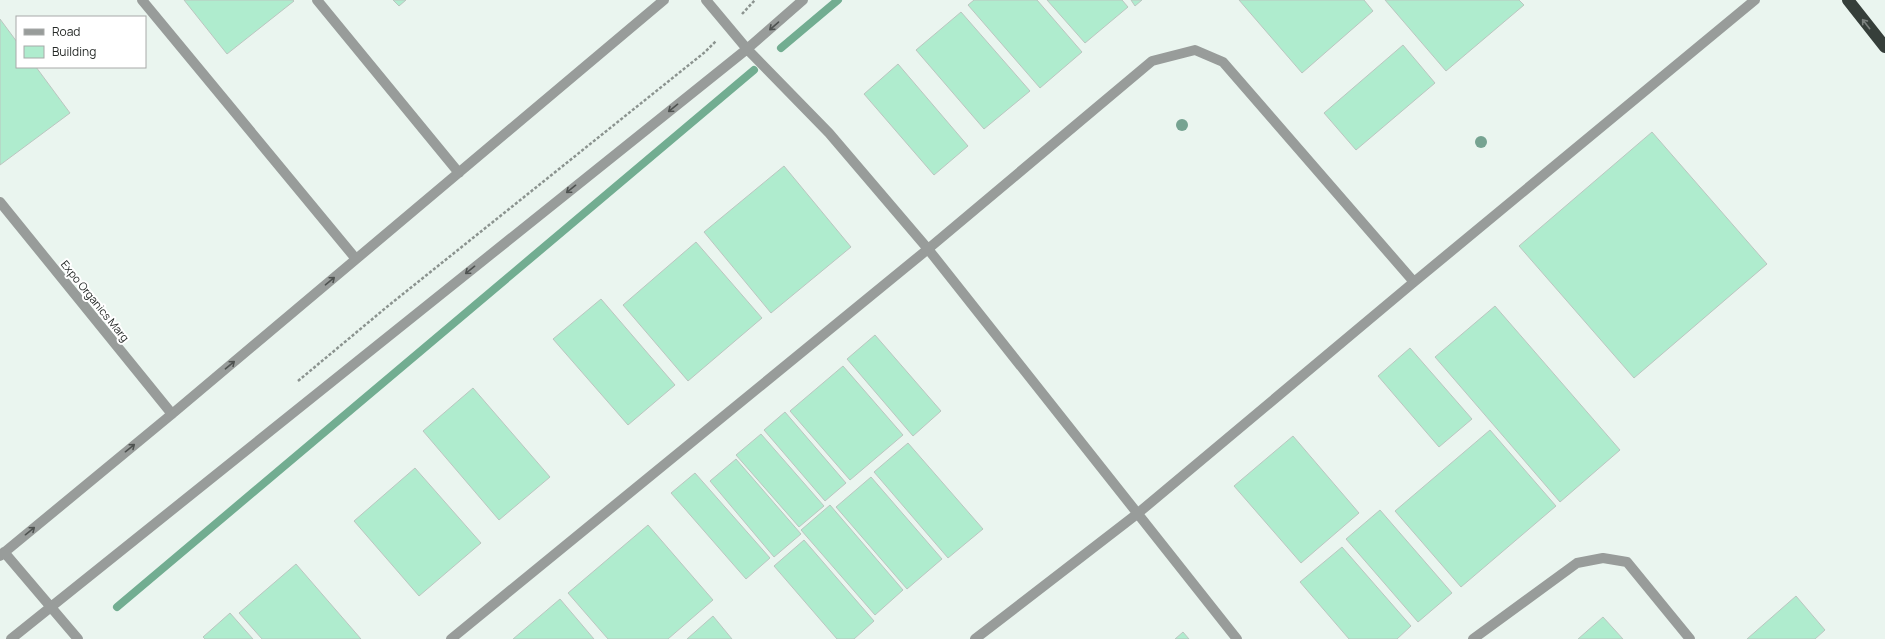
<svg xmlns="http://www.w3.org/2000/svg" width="1885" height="639" font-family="Manrope,sans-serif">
<rect width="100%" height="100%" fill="#eaf5ef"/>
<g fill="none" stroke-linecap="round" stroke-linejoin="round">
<!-- stream -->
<path stroke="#72ad91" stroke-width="8" d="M781,48L838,0
M117,607L754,70"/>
</g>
<!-- building -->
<path fill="#afecce" stroke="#bbc6c0" d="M184,0H293L294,1L227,54Z
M393,0H406L399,6Z
M974,0H1037L1082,52L1040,88L968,5Z
M1047,0H1122L1128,7L1085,43Z
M1131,0H1142L1135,6Z
M1239,0H1364L1373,11L1302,73Z
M1385,0H1519L1524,5L1446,71Z
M961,12L1030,91L984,129L916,50Z
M0,19L17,42V67H36L70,113L0,165Z
M1403,45L1435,83L1356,150L1324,113Z
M898,64L968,146L934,175L864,94Z
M1652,132L1767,264L1634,378L1519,246Z
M784,166L851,247L771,313L704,232Z
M696,242L762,318L688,381L623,305Z
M601,299L675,385L628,425L553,339Z
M1495,306L1620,450L1560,502L1435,357Z
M875,335L941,411L913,436L847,359Z
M1410,348L1472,419L1439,447L1378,376Z
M843,366L903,435L850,480L790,411Z
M473,388L550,477L499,520L423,431Z
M785,412L846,483L825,501L764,430Z
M1490,430L1556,506L1461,587L1395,511Z
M761,434L824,506L799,527L736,455Z
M1293,436L1359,513L1301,563L1234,486Z
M908,443L983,529L948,558L874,472Z
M736,459L801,534L774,557L710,481Z
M415,468L481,543L419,596L354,521Z
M695,473L770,558L746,579L671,493Z
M871,477L942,559L907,589L836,507Z
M830,505L903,590L875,615L801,530Z
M1380,510L1452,593L1418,622L1346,539Z
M648,525L713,600L668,639H608L568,593Z
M804,540L874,621L854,639H837L774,566Z
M1342,547L1411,626L1397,639H1349L1300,582Z
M296,564L361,639H262L239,613Z
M1796,596L1825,630L1815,639H1747Z
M560,599L594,639H513Z
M230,613L253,639H205L203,637Z
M713,616L732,639H687Z
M1603,617L1623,639H1578Z
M1183,632L1189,639H1175Z"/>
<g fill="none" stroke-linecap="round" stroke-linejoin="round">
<!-- path -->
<path stroke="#8b938f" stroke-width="2.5" stroke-dasharray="3 2" stroke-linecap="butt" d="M742,14L755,0
M298,381L388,306L705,52L716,41"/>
<!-- minor -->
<path stroke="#989c9a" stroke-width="10" d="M142,0L356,259
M317,0L459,173
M706,0L747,49L829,133L928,249L1237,639
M0,202L172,414
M4,552L78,639
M0,556L172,414L664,0
M11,639L747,49L803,0
M451,639L928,249L1152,61L1195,50L1223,62L1414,282
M975,639L1137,514L1414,282L1755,0
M1473,639L1577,563L1603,558L1627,562L1690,639"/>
<!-- highway -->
<path stroke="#363f3a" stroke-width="12" d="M1848,0L1885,47"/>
</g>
<!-- trees -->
<g fill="#76a391">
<circle cx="1182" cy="125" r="6"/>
<circle cx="1481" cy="142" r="6"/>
</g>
<!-- one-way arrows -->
<defs><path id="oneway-shaft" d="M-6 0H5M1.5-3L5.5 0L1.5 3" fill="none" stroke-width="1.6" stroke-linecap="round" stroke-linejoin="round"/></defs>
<use stroke="#7c827f" href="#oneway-shaft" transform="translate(1866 24) rotate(-128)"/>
<g stroke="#4e5250">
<use href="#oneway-shaft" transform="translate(774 26) rotate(139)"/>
<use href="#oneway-shaft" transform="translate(673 108) rotate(141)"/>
<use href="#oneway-shaft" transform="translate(571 189) rotate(141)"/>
<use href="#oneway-shaft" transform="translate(470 270) rotate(141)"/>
<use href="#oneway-shaft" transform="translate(330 281) rotate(-40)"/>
<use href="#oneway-shaft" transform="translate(230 365) rotate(-40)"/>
<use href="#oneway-shaft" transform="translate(130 448) rotate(-39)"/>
<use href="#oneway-shaft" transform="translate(30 531) rotate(-39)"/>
</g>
<g text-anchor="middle" stroke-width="4" stroke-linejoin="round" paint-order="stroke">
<!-- street labels -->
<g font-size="11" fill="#262a28" stroke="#fff">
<text transform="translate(95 301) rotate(51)" y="4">Expo Organics Marg</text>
</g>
</g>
<!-- legend -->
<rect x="16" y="16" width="130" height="52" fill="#ffffff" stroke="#a8aaa9"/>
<rect x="24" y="29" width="20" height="6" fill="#989c9a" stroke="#a8aaa9"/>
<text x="52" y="36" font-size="12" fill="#262a28">Road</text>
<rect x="24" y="46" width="20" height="12" fill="#afecce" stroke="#a8aaa9"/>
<text x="52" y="56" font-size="12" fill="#262a28">Building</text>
</svg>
